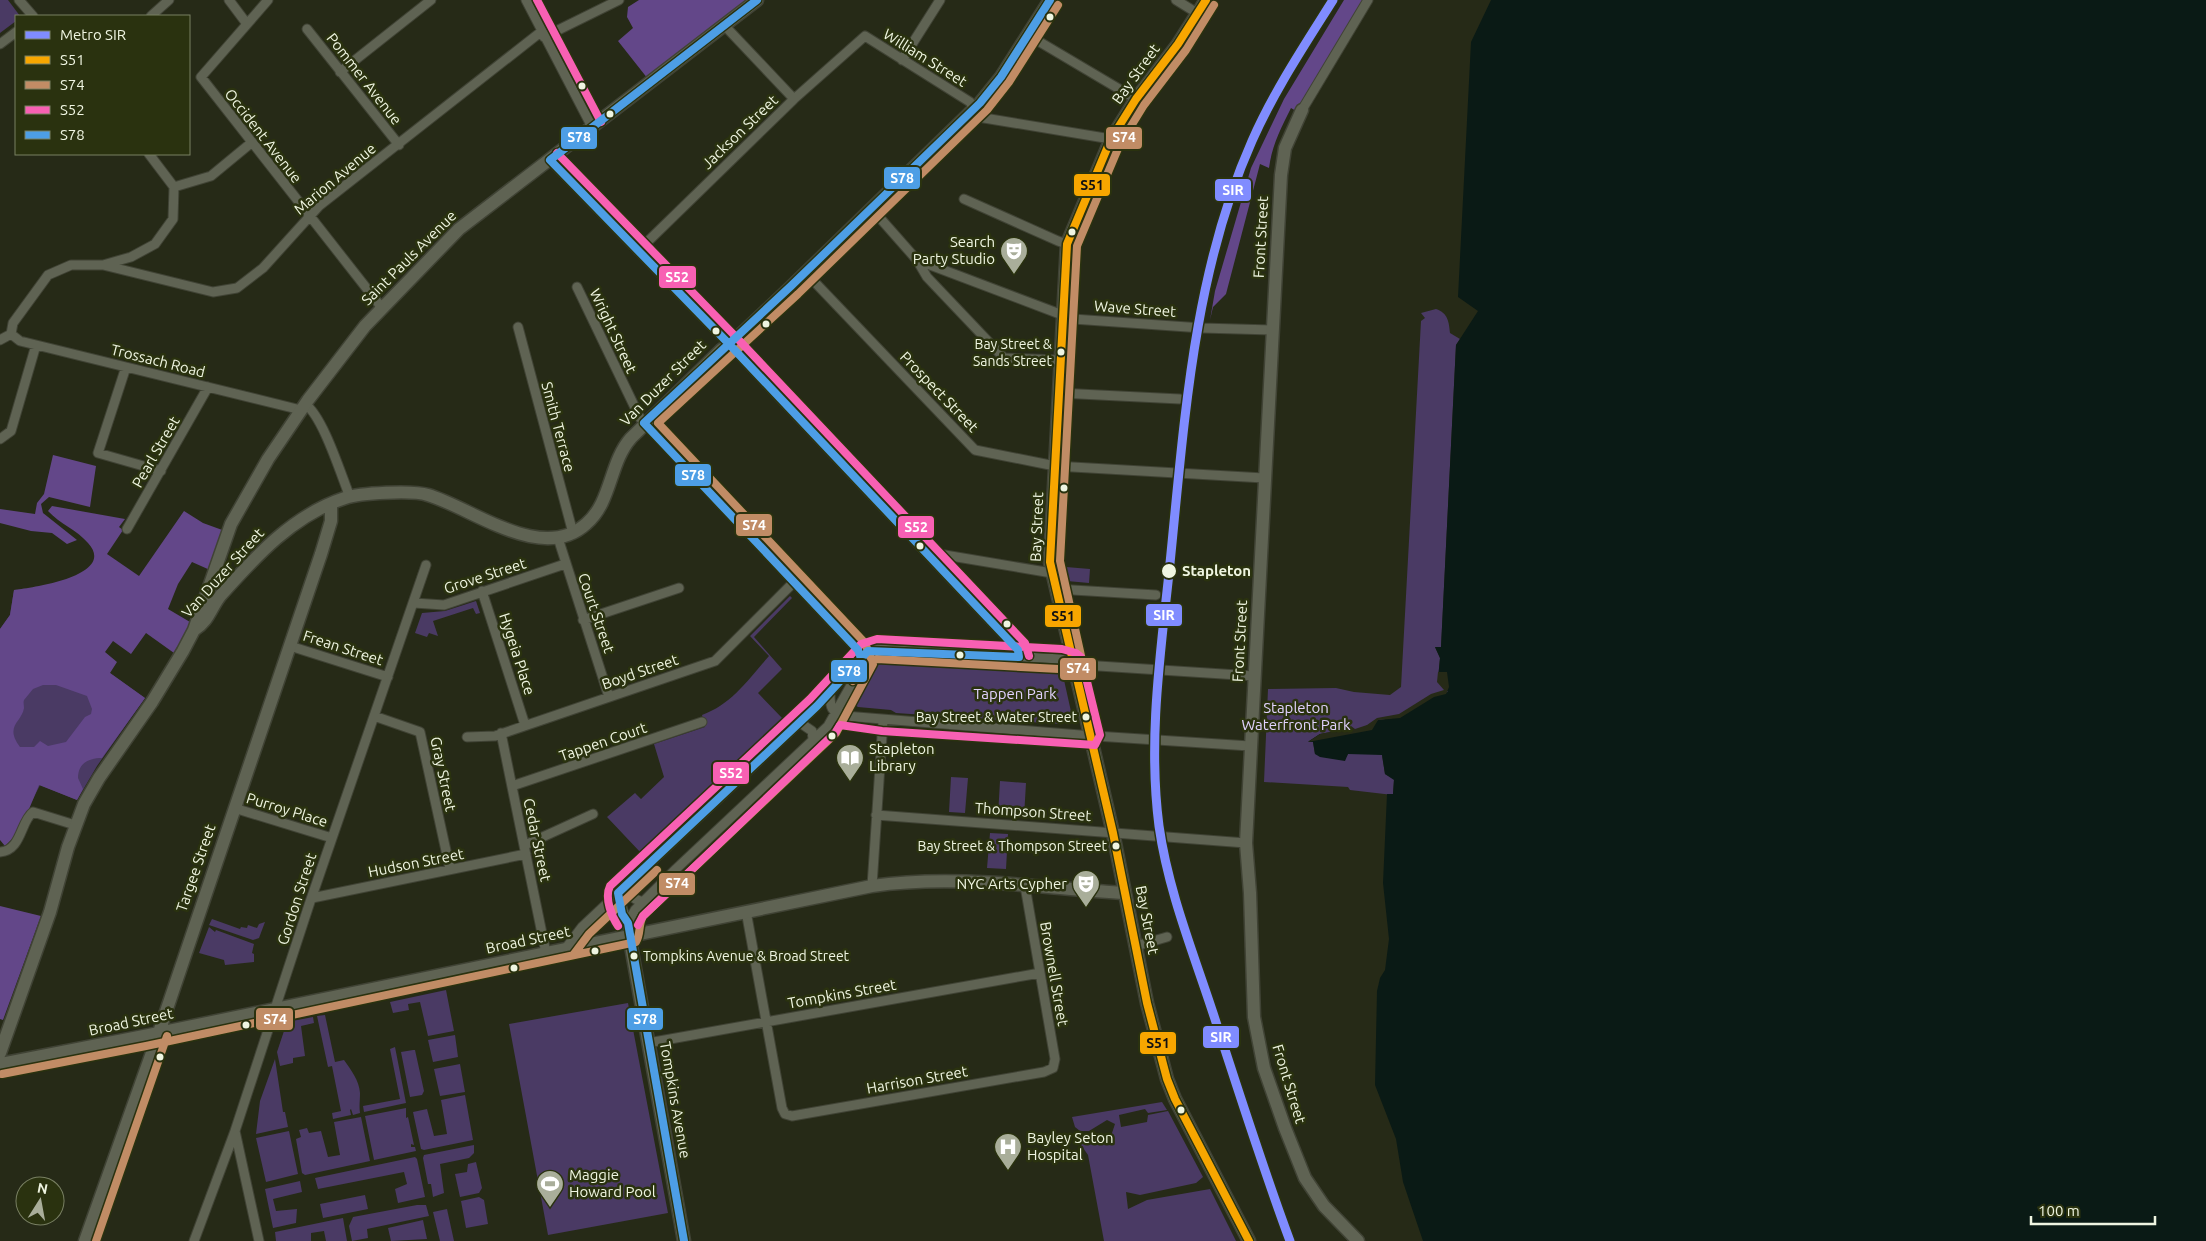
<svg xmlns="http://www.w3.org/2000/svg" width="2206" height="1241" font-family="Ubuntu,sans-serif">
<rect width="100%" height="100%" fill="#262a17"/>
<!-- green -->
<path fill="#4a3a64" d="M0,0H8L20,16H16V21L0,33Z
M1436,309C1448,313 1449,322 1450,333L1460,339L1456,345L1441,648L1435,647L1440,658L1438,679L1448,692L1432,696L1394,718H1400L1434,697L1446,694L1441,732L1374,727L1376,721L1368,727L1354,732L1351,728L1320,734L1309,741L1313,742L1315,754L1346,757L1348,754H1357L1355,733L1372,730L1414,736L1407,759L1394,754L1382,755L1385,774L1394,779L1393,795L1350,790L1348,787L1264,782L1268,689L1336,688L1354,692L1390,695L1401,687L1421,321L1425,318L1421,313Z
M1066,567L1090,569L1089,583L1067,581Z
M14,590L110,673L145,698L97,766L77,800L40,785L32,801H3L0,629L10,615Z
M790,596L792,598L754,637L782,669L758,693L783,719L641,853L607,817L635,793L641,799L664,777L654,744L705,727L702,715C731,705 749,679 769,656L750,636Z
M476,601L480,613L476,614L473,608L433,621L438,636L429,633L427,637L415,633L422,613L445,611Z
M877,659L1058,670L1062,671L1072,716L1060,724L896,713L891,710L858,707L855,705V696Z
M951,777L968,778L965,813L949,812Z
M1000,781L1026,783L1024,817L998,816Z
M990,833L1008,834L1006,869L987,868Z
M212,919L240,929L241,927L247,928L248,925L257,928L259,924L265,922L259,938L253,940L209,925Z
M209,927L215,932L216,930L254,944L252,953L254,954V962L225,965L224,960L199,953Z
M446,990L454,1031L428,1036L420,1002L408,1004L409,1010L393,1013L390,1002Z
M628,1003L668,1213L548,1235L509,1024Z
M325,1015L335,1062L344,1060C351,1070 359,1080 360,1093C360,1101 359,1106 360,1113L353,1115L351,1109L350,1110L351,1115L333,1119L332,1113L341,1111L332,1066L328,1067L317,1016Z
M313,1017L314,1023L301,1026L305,1056L293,1058V1063L280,1066L277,1052L287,1022Z
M455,1035L458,1057L433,1062L428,1040Z
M395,1047L406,1103L364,1112L363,1106L400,1099L390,1049Z
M413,1050H415L424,1091L422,1095L410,1097L401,1052Z
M275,1059L283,1112H285L288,1127L256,1134L260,1101Z
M460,1064L465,1092L440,1096L434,1069Z
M465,1095L473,1140L424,1150L421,1149L413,1112L427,1109L434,1136L447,1134L441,1100Z
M1162,1102L1167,1110L1148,1113L1145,1109L1119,1115L1121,1127L1147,1122L1148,1115L1168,1111L1203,1177L1196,1183L1140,1195L1126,1192L1128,1209L1147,1200L1210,1189L1236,1241H1104L1088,1155L1079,1142L1083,1136L1098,1134L1111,1136L1115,1124L1107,1120L1089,1131H1080L1075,1127L1072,1117Z
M406,1108V1118L408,1117L414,1145L411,1144V1147H415L416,1151L374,1160L365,1116Z
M361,1117L370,1161L305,1175L302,1173L296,1139L301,1137L299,1130L307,1128L309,1133L321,1131L328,1157L340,1155L334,1122Z
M289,1131L298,1174L266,1182L256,1138Z
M474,1145V1153L469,1158L440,1164L444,1193L433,1197L431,1184H428L423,1158L424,1155Z
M415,1157L417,1159L425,1197L398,1203L395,1189L407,1184L404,1172L318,1189L315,1178Z
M476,1162L482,1188L479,1193L460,1197L455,1174L467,1172L468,1164Z
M300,1181L302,1192L273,1199L276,1211L297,1209L296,1223L273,1228L265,1189Z
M365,1195L368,1209L323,1218L320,1204Z
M479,1197L484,1200L488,1224L466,1228L461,1201Z
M417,1205H426L429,1216L367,1229L368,1238L352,1241L349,1226L353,1217Z
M447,1209L454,1241H440L433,1212Z
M343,1218L347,1241H326L324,1231L311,1233V1241H276L275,1232Z
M423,1220L427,1239L391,1241L388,1228Z"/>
<!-- forest -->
<path fill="#634789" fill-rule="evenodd" d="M639,0H752L648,79L618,41L633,28L627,17L628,7Z
M1344,0H1363L1296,111L1291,108C1281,128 1272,145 1269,168L1260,164L1226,294L1213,307L1210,320L1215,291L1251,168L1284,99Z
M53,455L96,466L90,507L49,497L41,504L43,513L77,540L67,544L52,533L31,531L0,523V509L35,514L37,503L44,494Z
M52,506L125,519L119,527L123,530L107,554L139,576L184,511L203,523L225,531L210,570L192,562L178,584L168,609L190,622L189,630L174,653L146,633L131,654L113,641L105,652L117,662L110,673L145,698L102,758C89,758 78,763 78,778L83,789L77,800L39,785L20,831L5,846L0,840V629L10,615L14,590C31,588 118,576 88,543C77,530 60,524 48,511ZM43,685H56L87,696L92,709L91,714L85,717L66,742L48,746L40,741L34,747H20C4,726 22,722 24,708C24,705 23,703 24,700L33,689Z
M0,906L41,916L3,1020L0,1019Z"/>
<!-- water -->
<path fill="#0a1a15" d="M1491,0H2206V1241H1423L1403,1182L1396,1139L1375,1085L1377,991L1380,978L1385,970L1389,939L1383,883L1387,794H1393L1394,780L1385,774L1382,755L1348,754L1345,761L1320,757L1315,754L1313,742H1308L1320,734L1354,732L1378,720L1400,717L1432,696L1448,692L1438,679L1440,658L1435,647H1441L1456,345L1478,311L1458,297L1471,42Z"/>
<!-- pier -->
<path fill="#262a17" d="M1438,672H1447L1449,687L1446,694L1434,697L1400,718L1378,720L1372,730L1308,742L1320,734L1351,728V726L1355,729L1367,725L1377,718L1399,714L1431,694L1444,690L1437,682Z"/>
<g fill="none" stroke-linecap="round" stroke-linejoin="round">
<defs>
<path id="street" d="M19,0L33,16
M229,0L247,24
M268,0L201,77L382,308
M526,0L592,127
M1176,0L1197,13
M151,16L169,0
M724,25L794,99
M307,29L399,145
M1028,35L1136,99
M544,37L619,0
M0,44L16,32
M902,60L940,0
M340,72L431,0
M1302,110L1368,0
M149,154L174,187
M550,160L729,344L1018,650L1019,657
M964,199L1058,241L1067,244
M872,209L917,260L927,277L1004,358L1061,360
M638,251L794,99L865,36L970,102L978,117L1111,139
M917,260L1073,319L1202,328L1272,330
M103,265L213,292L237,288L263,268L319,206L542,31
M806,273L975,450L1055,466L1264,478
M577,287L640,418L858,650L863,664L828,726L676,869L635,910L628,923
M518,327L573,533
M11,334L13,323L48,275L71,265H103L131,257L155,244L173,219L174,187L211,176L251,143
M11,334L20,341L301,410
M0,340L11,334
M126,367L98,453L161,471
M1059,393L1180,399
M305,404C323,416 341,475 350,497
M0,439L11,431L36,345
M127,529L208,387
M558,538L609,697
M927,552L1052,573
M1056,589L1156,595
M482,591L525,725
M414,603L444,605L565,564
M583,620L679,588
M290,646L388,677
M830,693C830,707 831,713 845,716L1080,735L1250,746
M374,716L420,732L450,869
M799,722L812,731L813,739
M501,733L546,953
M467,737L495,736L715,661L793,583
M512,786L702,722
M234,808L332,838
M876,815L1246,843
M525,845L593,814
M0,852C22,850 20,822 33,812L75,825
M627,886C629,896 633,899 643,902
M872,886L883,721
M618,893L628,928
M312,898L526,854
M746,911L782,1108L785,1114L792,1116L1044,1072L1053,1068L1055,1059L1025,886
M1136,946L1167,937
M566,948L582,927L817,706L868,651L876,649L1061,659L1083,665L1254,676
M648,1043L1040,973
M235,1131L259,1241
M194,1241L235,1131L309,905L426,565"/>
<path id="secondary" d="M1206,0L1178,44L1136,99L1111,139L1067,244L1050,562L1113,833L1147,1003L1167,1079L1175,1099L1249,1241
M1302,110L1285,148L1281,175L1246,843L1250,893L1254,1017L1264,1068L1285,1128L1305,1178L1324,1206L1358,1241
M194,630C209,621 211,607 221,595C256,556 293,515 345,498C360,493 412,490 428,495C472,508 542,564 586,524C612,502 609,463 631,438L721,350L736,339L790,288L980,103L1001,77L1050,0
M629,935L684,1241
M0,1053L50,912L68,847L84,804L99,778L152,702L183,651L194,630L231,524L268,459L308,400L365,326L459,229L757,0
M0,1064L144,1036L872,886C956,874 1041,888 1125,893
M85,1241L154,1047L321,554L331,521V505"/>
</defs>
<!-- street casing -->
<use href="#street" stroke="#404335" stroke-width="11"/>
<!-- secondary casing -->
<use href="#secondary" stroke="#404335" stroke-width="15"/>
<!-- street -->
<use href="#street" stroke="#5f6353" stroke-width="9"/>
<!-- secondary -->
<use href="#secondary" stroke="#5f6353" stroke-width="12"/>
<defs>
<path id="bus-1" d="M1206,0L1178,44L1136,99L1111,139L1067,244L1050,562L1113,833L1147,1003L1167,1079L1175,1099L1249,1241"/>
<path id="bus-2" d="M853,681L873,660L877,659L1059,669L1071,672L1081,667L1082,660L1060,561L1077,246L1120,144L1144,105L1186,50L1214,5
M574,954L589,934L657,870
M2,1074L146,1046L636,942C641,934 638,925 643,916L836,733L873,664L865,643L658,423L798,294L987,110L1009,82L1058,5
M96,1241L167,1036"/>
<path id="bus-3" d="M537,0L601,122
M557,153L736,337L1025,643L1029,656
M618,926C612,917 604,898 610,886L810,699L861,644L877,639L1062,649L1076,653L1081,657L1100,735L1095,745L882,731L840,725L835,733L643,916L638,925"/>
<path id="bus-4" d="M855,677L863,664L858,650L644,423L791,286L980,103L1001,77L1050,0
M684,1241L628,923L622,914L618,893L817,706L868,651L1019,657L1018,650L729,344L550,160L757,0"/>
</defs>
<!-- bus-1 casing -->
<use href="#bus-1" stroke="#2a320f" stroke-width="11"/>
<!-- bus-2 casing -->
<use href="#bus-2" stroke="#2a320f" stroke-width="11"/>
<!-- bus-3 casing -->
<use href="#bus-3" stroke="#2a320f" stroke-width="11"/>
<!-- bus-4 casing -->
<use href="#bus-4" stroke="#2a320f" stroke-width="11"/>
<!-- bus-1 -->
<use href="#bus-1" stroke="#f7a600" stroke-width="8"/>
<!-- bus-2 -->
<use href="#bus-2" stroke="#c18c65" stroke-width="8"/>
<!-- bus-3 -->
<use href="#bus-3" stroke="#f860b3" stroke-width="8"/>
<!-- bus-4 -->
<use href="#bus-4" stroke="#4d9ee5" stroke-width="8"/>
<defs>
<path id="metro-1" d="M1290,1241C1262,1166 1238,1089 1213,1013C1193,952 1168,890 1159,826C1148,742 1160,657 1169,573C1184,428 1192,276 1252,141C1274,91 1304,46 1333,0"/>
</defs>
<!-- metro-1 casing -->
<use href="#metro-1" stroke="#2a320f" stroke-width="12"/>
<!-- metro-1 -->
<use href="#metro-1" stroke="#808cff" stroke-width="9"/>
</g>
<!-- icons -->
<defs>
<symbol id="theatre-pin" viewBox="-11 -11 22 30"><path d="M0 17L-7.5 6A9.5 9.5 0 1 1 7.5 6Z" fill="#a9ae9a" stroke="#2a320f"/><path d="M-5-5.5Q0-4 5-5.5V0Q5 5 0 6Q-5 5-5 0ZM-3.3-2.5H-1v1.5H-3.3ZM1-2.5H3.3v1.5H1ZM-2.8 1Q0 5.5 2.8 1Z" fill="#fff"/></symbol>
<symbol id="library-pin" viewBox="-11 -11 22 30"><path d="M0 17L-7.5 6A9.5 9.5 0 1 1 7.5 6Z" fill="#a9ae9a" stroke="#2a320f"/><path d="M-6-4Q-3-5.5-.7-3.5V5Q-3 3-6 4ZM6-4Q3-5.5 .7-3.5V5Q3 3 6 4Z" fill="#fff"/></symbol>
<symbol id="hospital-pin" viewBox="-11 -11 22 30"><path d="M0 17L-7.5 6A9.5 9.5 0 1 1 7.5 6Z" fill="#a9ae9a" stroke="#2a320f"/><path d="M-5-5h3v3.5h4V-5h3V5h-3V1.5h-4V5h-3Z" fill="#fff"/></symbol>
<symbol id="stadium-pin" viewBox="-11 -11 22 30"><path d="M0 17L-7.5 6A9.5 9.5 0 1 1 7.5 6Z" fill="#a9ae9a" stroke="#2a320f"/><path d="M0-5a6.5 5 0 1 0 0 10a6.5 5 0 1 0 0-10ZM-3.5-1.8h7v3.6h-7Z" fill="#fff"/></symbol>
</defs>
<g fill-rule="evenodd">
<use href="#theatre-pin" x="998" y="235" width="32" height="43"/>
<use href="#library-pin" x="834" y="742" width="32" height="43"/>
<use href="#theatre-pin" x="1070" y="868" width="32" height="43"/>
<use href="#hospital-pin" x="992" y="1131" width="32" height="43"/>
<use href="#stadium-pin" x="534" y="1168" width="32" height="43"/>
</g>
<!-- markers -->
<g fill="#eff5e1" stroke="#2a320f" stroke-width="2">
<circle cx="1050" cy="17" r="4.5"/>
<circle cx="582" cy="86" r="4.5"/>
<circle cx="610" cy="114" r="4.5"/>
<circle cx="1072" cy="232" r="4.5"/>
<circle cx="766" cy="324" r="4.5"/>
<circle cx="716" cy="331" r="4.5"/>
<circle cx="1061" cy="352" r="4.5"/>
<circle cx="1064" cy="488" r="4.5"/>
<circle cx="920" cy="546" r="4.5"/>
<circle cx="1169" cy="571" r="8"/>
<circle cx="1007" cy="624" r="4.5"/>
<circle cx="960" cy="655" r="4.5"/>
<circle cx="1086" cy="717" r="4.5"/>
<circle cx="832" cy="736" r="4.5"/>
<circle cx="1116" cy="846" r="4.5"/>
<circle cx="595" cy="951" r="4.5"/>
<circle cx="634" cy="956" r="4.5"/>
<circle cx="514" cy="968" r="4.5"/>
<circle cx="246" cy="1025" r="4.5"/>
<circle cx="160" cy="1057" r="4.5"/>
<circle cx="1181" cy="1110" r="4.5"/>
</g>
<g text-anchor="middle" stroke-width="5" stroke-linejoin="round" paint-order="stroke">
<!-- bus labels -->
<g font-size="14" fill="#eff5e1" stroke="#2a320f" text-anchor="end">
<text x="1052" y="349">Bay Street &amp;<tspan x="1052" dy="17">Sands Street</tspan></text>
<text x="1077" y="722">Bay Street &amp; Water Street</text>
<text x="1107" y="851">Bay Street &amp; Thompson Street</text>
<text x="643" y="961" text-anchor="start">Tompkins Avenue &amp; Broad Street</text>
</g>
<!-- street labels -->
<g font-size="15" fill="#eff5e1" stroke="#2a320f">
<text transform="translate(925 58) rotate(32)" y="5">William Street</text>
<text transform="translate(1136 74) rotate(-54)" y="5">Bay Street</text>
<text transform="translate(364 79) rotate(52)" y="5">Pommer Avenue</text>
<text transform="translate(740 132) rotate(-44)" y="5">Jackson Street</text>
<text transform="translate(263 136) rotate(52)" y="5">Occident Avenue</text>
<text transform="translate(335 179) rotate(-40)" y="5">Marion Avenue</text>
<text transform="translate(1261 237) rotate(-87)" y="5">Front Street</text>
<text transform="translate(409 258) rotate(-45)" y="5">Saint Pauls Avenue</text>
<text transform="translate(1135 309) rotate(4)" y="5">Wave Street</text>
<text transform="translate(613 331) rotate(65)" y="5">Wright Street</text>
<text transform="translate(158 361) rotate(14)" y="5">Trossach Road</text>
<text transform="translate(663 383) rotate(-45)" y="5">Van Duzer Street</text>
<text transform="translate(939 392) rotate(46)" y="5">Prospect Street</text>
<text transform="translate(558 427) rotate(75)" y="5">Smith Terrace</text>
<text transform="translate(156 452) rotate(-60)" y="5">Pearl Street</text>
<text transform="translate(1037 527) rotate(-88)" y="5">Bay Street</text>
<text transform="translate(223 573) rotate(-48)" y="5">Van Duzer Street</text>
<text transform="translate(485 576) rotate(-18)" y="5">Grove Street</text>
<text transform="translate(596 613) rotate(71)" y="5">Court Street</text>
<text transform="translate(1240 641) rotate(-87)" y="5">Front Street</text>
<text transform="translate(343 648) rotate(18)" y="5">Frean Street</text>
<text transform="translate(517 654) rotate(72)" y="5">Hygeia Place</text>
<text transform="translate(640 672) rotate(-19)" y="5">Boyd Street</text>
<text transform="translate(603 742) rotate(-19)" y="5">Tappen Court</text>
<text transform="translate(443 774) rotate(78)" y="5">Gray Street</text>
<text transform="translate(287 810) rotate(17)" y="5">Purroy Place</text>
<text transform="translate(1033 812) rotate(4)" y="5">Thompson Street</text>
<text transform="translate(537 840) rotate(78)" y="5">Cedar Street</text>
<text transform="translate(416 863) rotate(-11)" y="5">Hudson Street</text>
<text transform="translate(196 868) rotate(-71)" y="5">Targee Street</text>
<text transform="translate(297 899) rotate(-72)" y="5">Gordon Street</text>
<text transform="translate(1147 920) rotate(79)" y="5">Bay Street</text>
<text transform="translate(528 940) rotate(-12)" y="5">Broad Street</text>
<text transform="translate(1054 974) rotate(80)" y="5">Brownell Street</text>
<text transform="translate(842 994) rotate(-10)" y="5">Tompkins Street</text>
<text transform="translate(131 1022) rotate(-12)" y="5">Broad Street</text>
<text transform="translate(917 1080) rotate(-10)" y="5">Harrison Street</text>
<text transform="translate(1289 1084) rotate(73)" y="5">Front Street</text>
<text transform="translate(675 1100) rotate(80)" y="5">Tompkins Avenue</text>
</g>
<!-- poi labels -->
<g font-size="15" fill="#eff5e1" stroke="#2a320f" text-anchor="start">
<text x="995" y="247" text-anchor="end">Search<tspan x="995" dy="17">Party Studio</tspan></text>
<text x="869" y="754">Stapleton<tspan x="869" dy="17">Library</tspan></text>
<text x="1067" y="889" text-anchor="end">NYC Arts Cypher</text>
<text x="1027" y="1143">Bayley Seton<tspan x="1027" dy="17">Hospital</tspan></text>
<text x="569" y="1180">Maggie<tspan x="569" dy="17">Howard Pool</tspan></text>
</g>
<!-- stop labels -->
<g font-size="15" font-weight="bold" fill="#eff5e1" stroke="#2a320f" text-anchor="start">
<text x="1182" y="576">Stapleton</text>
</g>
<!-- park labels -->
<g font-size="15" fill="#e1d2fe" stroke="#2a320f">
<text x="1015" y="699">Tappen Park</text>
<text x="1296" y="713">Stapleton<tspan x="1296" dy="17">Waterfront Park</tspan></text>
</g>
</g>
<g stroke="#2a320f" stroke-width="2">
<rect x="1105" y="126" width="38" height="24" rx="5" fill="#c18c65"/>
<rect x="560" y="126" width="38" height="24" rx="5" fill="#4d9ee5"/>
<rect x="883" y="166" width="38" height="24" rx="5" fill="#4d9ee5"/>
<rect x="1073" y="173" width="38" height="24" rx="5" fill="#f7a600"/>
<rect x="1214" y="178" width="38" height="24" rx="5" fill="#808cff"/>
<rect x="658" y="265" width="39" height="24" rx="5" fill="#f860b3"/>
<rect x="674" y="463" width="38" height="24" rx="5" fill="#4d9ee5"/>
<rect x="735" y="513" width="38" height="24" rx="5" fill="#c18c65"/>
<rect x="897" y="515" width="38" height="24" rx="5" fill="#f860b3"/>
<rect x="1145" y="603" width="38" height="24" rx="5" fill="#808cff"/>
<rect x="1044" y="604" width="38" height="24" rx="5" fill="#f7a600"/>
<rect x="1059" y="657" width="38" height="24" rx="5" fill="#c18c65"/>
<rect x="830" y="659" width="38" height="24" rx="5" fill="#4d9ee5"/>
<rect x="712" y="761" width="38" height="24" rx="5" fill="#f860b3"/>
<rect x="658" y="872" width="38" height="24" rx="5" fill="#c18c65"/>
<rect x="255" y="1007" width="39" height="24" rx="5" fill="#c18c65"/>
<rect x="626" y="1007" width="38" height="24" rx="5" fill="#4d9ee5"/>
<rect x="1202" y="1025" width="38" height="24" rx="5" fill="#808cff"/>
<rect x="1139" y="1031" width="38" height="24" rx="5" fill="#f7a600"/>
</g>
<g font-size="14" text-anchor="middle" font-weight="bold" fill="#fff">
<text x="1124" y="142">S74</text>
<text x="579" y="142">S78</text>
<text x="902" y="183">S78</text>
<text x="1233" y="195">SIR</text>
<text x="677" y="282">S52</text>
<text x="693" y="480">S78</text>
<text x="754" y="530">S74</text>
<text x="916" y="532">S52</text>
<text x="1164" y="620">SIR</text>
<text x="1078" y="673">S74</text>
<text x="849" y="676">S78</text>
<text x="731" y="778">S52</text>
<text x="677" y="888">S74</text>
<text x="275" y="1024">S74</text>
<text x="645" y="1024">S78</text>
<text x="1221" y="1042">SIR</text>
</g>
<g font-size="14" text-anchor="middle" font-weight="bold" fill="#111">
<text x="1092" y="190">S51</text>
<text x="1063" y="621">S51</text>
<text x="1158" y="1048">S51</text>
</g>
<!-- legend -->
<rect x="15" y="15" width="175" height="140" fill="#2a320f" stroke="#798063"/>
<rect x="25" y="31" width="25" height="8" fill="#808cff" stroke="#798063"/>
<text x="60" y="40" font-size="15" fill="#eff5e1">Metro SIR</text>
<rect x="25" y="56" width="25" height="8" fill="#f7a600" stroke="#798063"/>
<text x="60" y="65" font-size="15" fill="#eff5e1">S51</text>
<rect x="25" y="81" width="25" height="8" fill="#c18c65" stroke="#798063"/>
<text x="60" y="90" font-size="15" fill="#eff5e1">S74</text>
<rect x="25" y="106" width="25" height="8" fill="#f860b3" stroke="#798063"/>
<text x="60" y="115" font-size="15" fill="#eff5e1">S52</text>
<rect x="25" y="131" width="25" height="8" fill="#4d9ee5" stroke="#798063"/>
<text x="60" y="140" font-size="15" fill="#eff5e1">S78</text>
<!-- north arrow -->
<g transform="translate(40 1201) rotate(11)"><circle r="24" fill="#2a320f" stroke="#798063"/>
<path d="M0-4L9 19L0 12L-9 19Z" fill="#a9ae9a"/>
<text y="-8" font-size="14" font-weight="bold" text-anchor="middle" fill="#eff5e1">N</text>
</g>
<!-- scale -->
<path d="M2031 1216v8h124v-8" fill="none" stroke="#eff5e1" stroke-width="2.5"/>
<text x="2038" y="1216" font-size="15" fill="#eff5e1" stroke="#2a320f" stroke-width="4" paint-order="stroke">100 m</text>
</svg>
